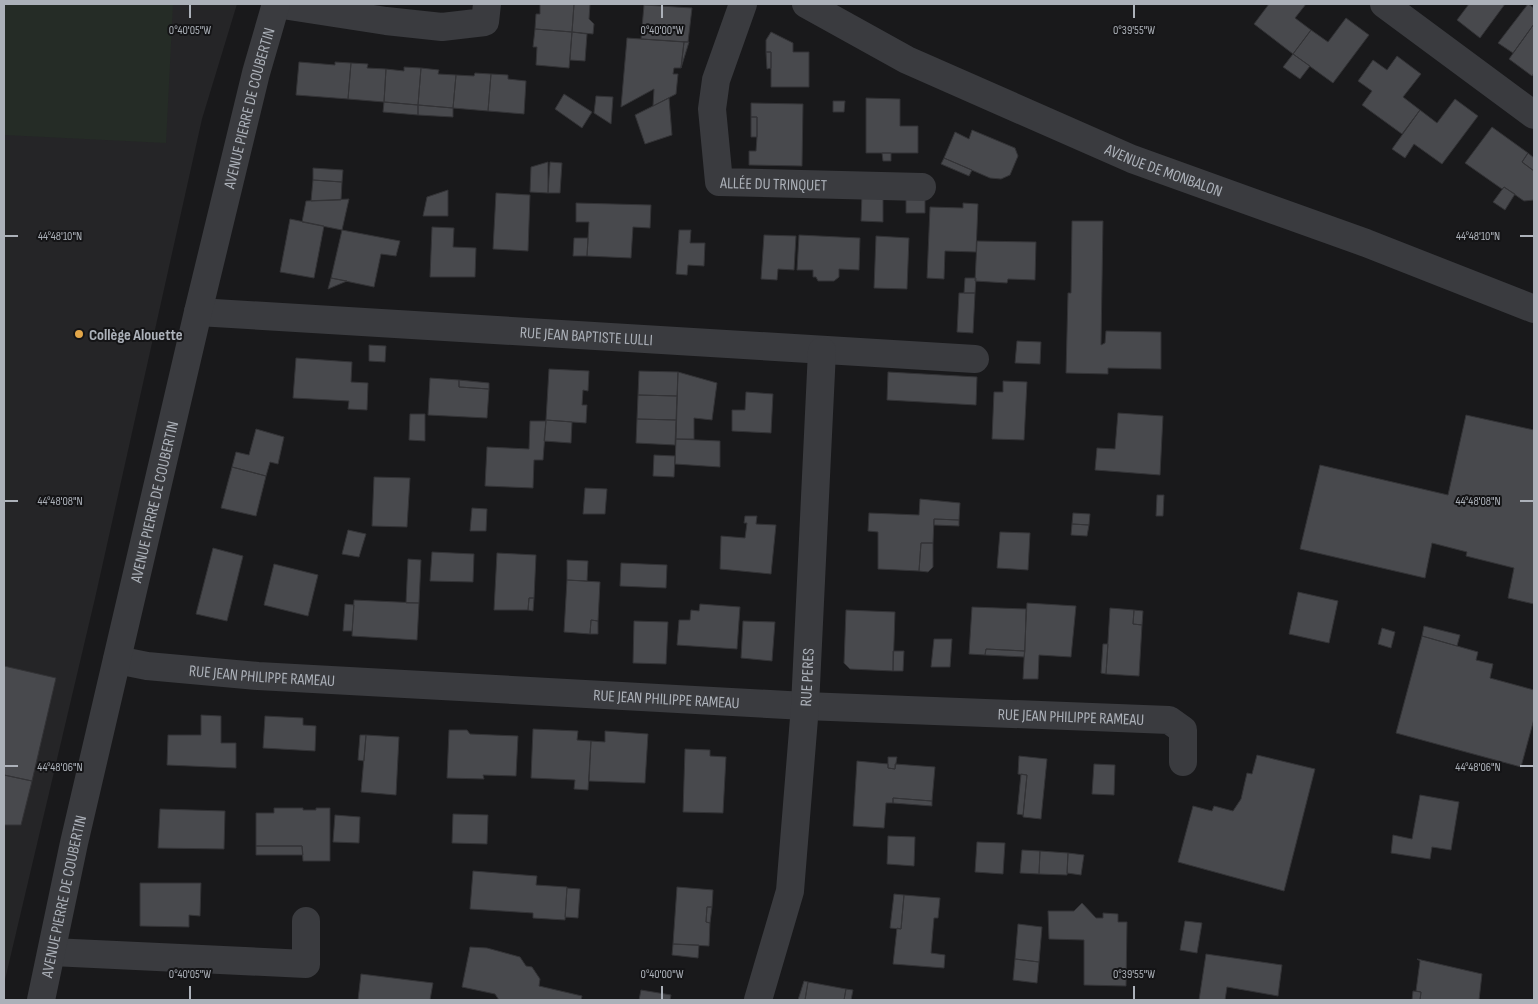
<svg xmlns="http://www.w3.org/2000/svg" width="1538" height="1004" font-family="'Sofia Sans Condensed',sans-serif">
<rect width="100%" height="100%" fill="#19191b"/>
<!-- built -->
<path fill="#252527" d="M4,4H237L202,119L96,594L4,984Z"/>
<!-- green -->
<path fill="#252c26" d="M4,4H173L166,143L4,135Z"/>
<!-- building -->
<path fill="#48494d" stroke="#333336" d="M540,4H574L572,32L535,29L536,14H540Z
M574,4H590L589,19L594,24L593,34L572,32Z
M1269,4H1306L1295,18L1311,30L1293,54L1254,24Z
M1469,4H1505L1480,38L1457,20Z
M1528,4L1534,8V24L1513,53L1498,43Z
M644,5L692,8L688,42L641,39Z
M1346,18L1369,35L1333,83L1293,54L1311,30L1328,42Z
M1534,24V73L1532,76L1509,59Z
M535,29L572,32L569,68L536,65L537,47H533Z
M572,32L587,34L585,61L570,60Z
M771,32L793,43V52H809V87H771V52H766V40Z
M627,38L684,42L681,68H674L673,74H678L676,94L653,106L654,89L621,107Z
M684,42H689L681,68Z
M766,52H771V68L767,69Z
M1293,54L1310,66L1300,79L1283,67Z
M1397,56L1421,74L1403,97L1420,110L1402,134L1362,105L1372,91L1358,81L1373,60L1387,70Z
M299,62L335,65V62L351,63L348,99L296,95Z
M351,63L368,64L367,68L386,69L384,102L348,99Z
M404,67L421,68L418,105L384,102L386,69L404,71Z
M421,68L439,70L438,74L456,75L453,108L418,105Z
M475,73L491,74L488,111L453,108L456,75L474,76Z
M491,74L508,75V79L526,81L524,114L488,111Z
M564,94L592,112L582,128L555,109Z
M596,96L613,97L611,124L594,113Z
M669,98L672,135L645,144L635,115Z
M866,98L900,99V126H918V153H866Z
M1455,99L1478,116L1442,164L1414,144L1405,158L1392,149L1420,110L1437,123Z
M833,101H845L844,112H833Z
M384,102L418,105V115L383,112Z
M751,103L803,104L802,166L749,165V151H756L757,137V117H751Z
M418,105L453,108V117L418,115Z
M751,117H757V137H751Z
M1492,127L1528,153L1522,162L1534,171V200L1524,201L1504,187L1502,189L1465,163Z
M972,130L1015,148L1018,156L1010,175L1001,179L990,178L944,158L955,132L969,139Z
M882,153H891V161H883Z
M1528,153L1534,158V171L1522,162Z
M944,158L972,170L969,176L941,164Z
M548,162V193L530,192L531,167Z
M550,162L562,163L560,193H548Z
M313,168L343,170L342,182L313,180Z
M313,180L342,182L341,200L311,201Z
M1504,187L1515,194L1505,210L1493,202Z
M448,190V216H423L427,197Z
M496,193L530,195L528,251L493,249Z
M862,193L883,194V222L861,221Z
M906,197H925V213H906Z
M349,199L342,230L302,222L306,201Z
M576,203L651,205L650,228L633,227L631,258L587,256L589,222H576Z
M963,203L978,204L976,252L945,251L944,279L927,278L930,207L963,208Z
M290,219L324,226L314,278L280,272Z
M1072,221H1103L1101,345L1105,343L1106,331L1161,332V369L1108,368V374L1066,373L1068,293H1071Z
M432,227L454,228L453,247L476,248L475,277H430Z
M342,230L400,241L396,256L381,254L374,287L331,278Z
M679,230H691L690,243H705L704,266L688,265L687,275L676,274Z
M764,235L796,236L794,270L778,269L777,280L761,279Z
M799,235L860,238L859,270L839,269V277L834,281H818L816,277H813V270H797Z
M876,236L909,238L907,289L874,288Z
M574,238H588L587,256H573Z
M977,241L1036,242L1035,280L1008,279L1007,283L975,281Z
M331,278L347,281L328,289Z
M965,278H976L975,293H964Z
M959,293H975L973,333L957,332Z
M1017,341L1041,342L1040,364L1015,363Z
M369,345L386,346L385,362L369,361Z
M296,358L352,362L351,382L368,383L367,410L348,409L349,401L293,398Z
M549,369L589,371L588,391L583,390L582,405H587L586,423L546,420Z
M639,371L678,372L677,396L638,395Z
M678,372L717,383L712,420L694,418V439H676Z
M888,372L977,377L976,405L887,400Z
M430,378L459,380V387L489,389L487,418L428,415Z
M459,380L489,383V389L459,387Z
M1003,381L1027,382L1024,440L992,439L994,392H1003Z
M746,392L773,394L771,433L732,431V410H745Z
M638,395L677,396L676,420L637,419Z
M1118,413L1163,416L1160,475L1095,470L1097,448L1115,449Z
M410,414H425V441L409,440Z
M1466,415L1534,430V604L1508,598L1514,568L1466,556L1467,552L1432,543L1425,578L1300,549L1320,465L1448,495Z
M637,419L676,420L675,445L636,443Z
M546,420L572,422L571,443L544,441Z
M530,421H546L543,460H534L533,488L485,486L487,447L529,449Z
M256,429L284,437L278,464L270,462L266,476L232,467L236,452L249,455Z
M676,439L720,441V467L675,464Z
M654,455L675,456L674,477L653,476Z
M232,467L266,476L256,516L221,508Z
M374,477L410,478L407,527L372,526Z
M585,488L607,489L605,514H583Z
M1157,495H1164L1163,516H1156Z
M920,499L960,503L959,520L934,519L933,543H921L919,571L878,569V532L868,531L869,513L919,515Z
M472,508L487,509L486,531H470Z
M1073,513L1090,514L1089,525L1072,524Z
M745,516H757L756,524L776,525L771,574L720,569L721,536L745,538L747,523H744Z
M934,519L959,520V526L934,525Z
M1072,524L1089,525L1087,536L1071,535Z
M348,530L366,534L359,557L342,554Z
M1000,532L1030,533L1028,570L997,568Z
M921,543H933V567L928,572L919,571Z
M213,548L243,556L227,621L196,614Z
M432,552L474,554L473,582L430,581Z
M497,553L536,555L534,598H529L528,610H494Z
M408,559L421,560L419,603H406Z
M567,560L588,561L587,581L567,580Z
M621,563L667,565L666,588L620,586Z
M274,564L318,575L308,616L264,605Z
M567,580L600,582L598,621L591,620L590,634L564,632Z
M1298,592L1338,601L1329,643L1289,634Z
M529,598H534L533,611L528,610Z
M354,600L419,603L417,640L352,636Z
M1027,603L1076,606L1071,657L1039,655L1038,679H1023Z
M345,604L354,605L352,631H343Z
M700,604L740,607L737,649L677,645L679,620H690L691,610L699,611Z
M972,607L1026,609L1025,651L986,649L985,655L969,654Z
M1110,608L1134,610L1133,624L1142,625L1139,676L1106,674Z
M846,610L895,612L893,671L850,669L844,663Z
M1134,610L1143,611L1142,625L1133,624Z
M591,620L598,621V634H590Z
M634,621L668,622L666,664L633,663Z
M743,621L775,622L772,661L741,658Z
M1424,626L1460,635L1457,646L1422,636Z
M1382,628L1395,632L1391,648L1378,644Z
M1422,636L1478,652L1476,660L1493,664L1490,678L1534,690V719L1521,767L1396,733Z
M934,639H952L950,667H931Z
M1103,644H1108L1106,674L1101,673Z
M986,649L1025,651L1024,657L985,655Z
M893,651H904L903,671H893Z
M4,666L56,678L32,781L4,775Z
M201,715L221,716V743H236V768L167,765L168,735H201Z
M265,716L303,718V725L316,726L315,751L263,748Z
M533,729L578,731L577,740L591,741L588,790L574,789L575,780L531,778Z
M449,730H467L470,734L518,736L516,776L483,775L484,779L447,778Z
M605,731L648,734L645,783L589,781L591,741L605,742Z
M360,735H366L364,761L358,760Z
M366,735L399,737L396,795L361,792Z
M685,749L710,750V756L726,757L723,813L683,812Z
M1257,755L1315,769L1284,891L1178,862L1193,806L1212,811L1214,806L1233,811L1241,799L1247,773L1252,774Z
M1019,756L1047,759L1041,819L1023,817L1027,775L1018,774Z
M888,757H897L895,769L888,768Z
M857,761L888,764V768L895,769V764L935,767L932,801L893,798V803H886L884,828L853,826Z
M1094,764L1115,765L1114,795L1092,794Z
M1021,774L1027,775L1023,815L1017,814Z
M4,775L32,781L21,825H4Z
M1420,795L1459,802L1451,850L1432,847L1430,859L1391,853L1393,835L1412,839Z
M893,798L932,801V806L893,803Z
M274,808H303V810H316V808H330V861H303L302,846H256V813H274Z
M160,809L225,811L224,849L158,848Z
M453,814L488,815L487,844L452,843Z
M335,815L360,817L359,843L333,842Z
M888,836L915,837L914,866L887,864Z
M977,842L1005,843L1003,874L975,872Z
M256,846H302L303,855H256Z
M1022,850L1040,851L1039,874L1020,873Z
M1040,851L1068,853L1067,875L1039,874Z
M1068,853L1084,855L1081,875L1067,873Z
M473,871L537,876L536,885L567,887L565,920L533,918V913L470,909Z
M140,883H201L200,916L189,915V927L140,926Z
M677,887L713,890L712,907H707L706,922L710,923L709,946L673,944Z
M567,888L580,889L578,918L565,917Z
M894,894L904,895L901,929L890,928Z
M904,895L940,898L938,918H934L931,953L945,955L944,968L893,964L897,928L901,929Z
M1082,903L1096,918H1103V913L1118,914V922H1127L1126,986L1084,985V940L1049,939L1048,911H1074Z
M707,907H712L710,923L706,922Z
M1185,921L1202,923L1197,953L1180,950Z
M1018,924L1042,927L1039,962L1015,959Z
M673,944L699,945L698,958L672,955Z
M470,947L487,948L520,957L526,966L532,967L540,979L539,986L582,996L581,1000H499L495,994L462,987Z
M1206,954L1282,965L1278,996L1227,987L1225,1000H1199Z
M1015,959L1039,962L1037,983L1013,980Z
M1417,959L1482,974L1479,1000H1420L1421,992L1416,991L1420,961Z
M361,974L433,983L430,1000H358Z
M804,981L808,982L805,1000H798Z
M808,982L846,989L844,1000H805Z
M846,989L853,990L851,1000H844Z
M641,990L671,995L670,1000H639Z
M1413,991L1421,992L1420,1000H1412Z"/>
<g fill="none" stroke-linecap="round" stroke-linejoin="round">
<!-- minor -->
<g stroke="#3a3b3f" stroke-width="28">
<path d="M276,4L386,21L442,27L485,22L487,4"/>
<path id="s1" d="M743,4L716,80L712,109L719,182L922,187"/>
<path id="s2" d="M806,4L907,60L1132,159L1366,243L1534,309"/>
<path d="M1384,4L1534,115"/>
<path id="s3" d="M198,312L975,359"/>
<path id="s4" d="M117,660L147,666L258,676L805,706L1169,720L1183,730V762"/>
<path d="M52,952L306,964V921"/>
<path id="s5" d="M41,1000L74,843L198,312L256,73L276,4"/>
<path id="s6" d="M758,1000L790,891L805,706L822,351"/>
</g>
</g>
<!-- ticks -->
<path fill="none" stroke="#acb1b9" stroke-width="2" d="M190,5V18M662,5V18M1134,5V18M5,236H18M1520,236H1533M5,501H18M1520,501H1533M5,766H18M1520,766H1533M190,986V999M662,986V999M1134,986V999"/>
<!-- markers -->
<circle fill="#e2a649" stroke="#141416" stroke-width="2" cx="79" cy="334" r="5"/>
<g text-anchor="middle" stroke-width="4" stroke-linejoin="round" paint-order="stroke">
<!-- street labels -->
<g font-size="16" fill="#acb1b9" stroke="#141416">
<text dy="6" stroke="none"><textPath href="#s5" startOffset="916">AVENUE PIERRE DE COUBERTIN</textPath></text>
<text dy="6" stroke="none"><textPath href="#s2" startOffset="395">AVENUE DE MONBALON</textPath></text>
<text dy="6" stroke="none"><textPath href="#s1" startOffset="238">ALLÉE DU TRINQUET</textPath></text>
<text dy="6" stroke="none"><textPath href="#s3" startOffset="389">RUE JEAN BAPTISTE LULLI</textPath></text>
<text dy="6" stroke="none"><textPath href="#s5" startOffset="511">AVENUE PIERRE DE COUBERTIN</textPath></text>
<text dy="6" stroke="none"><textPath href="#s4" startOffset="146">RUE JEAN PHILIPPE RAMEAU</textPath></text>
<text dy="6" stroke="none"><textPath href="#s6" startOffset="328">RUE PERES</textPath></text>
<text dy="6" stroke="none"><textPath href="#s4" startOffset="551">RUE JEAN PHILIPPE RAMEAU</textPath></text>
<text dy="6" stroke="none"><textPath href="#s4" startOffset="956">RUE JEAN PHILIPPE RAMEAU</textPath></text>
<text dy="6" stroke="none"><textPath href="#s5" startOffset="106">AVENUE PIERRE DE COUBERTIN</textPath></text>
</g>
<!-- poi labels -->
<g font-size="16" font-weight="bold" fill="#acb1b9" stroke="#141416" text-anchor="start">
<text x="89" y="340">Collège Alouette</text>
</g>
</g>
<g font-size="12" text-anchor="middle" fill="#acb1b9" stroke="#141416" stroke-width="4" stroke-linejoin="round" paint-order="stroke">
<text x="190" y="34">0°40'05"W</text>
<text x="662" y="34">0°40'00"W</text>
<text x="1134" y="34">0°39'55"W</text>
<text x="60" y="240">44°48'10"N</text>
<text x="1478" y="240">44°48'10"N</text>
<text x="60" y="505">44°48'08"N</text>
<text x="1478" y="505">44°48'08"N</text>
<text x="60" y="771">44°48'06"N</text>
<text x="1478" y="771">44°48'06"N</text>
<text x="190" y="978">0°40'05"W</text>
<text x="662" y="978">0°40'00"W</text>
<text x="1134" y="978">0°39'55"W</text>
</g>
<!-- border -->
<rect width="1538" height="1004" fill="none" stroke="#acb1b9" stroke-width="10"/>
</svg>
